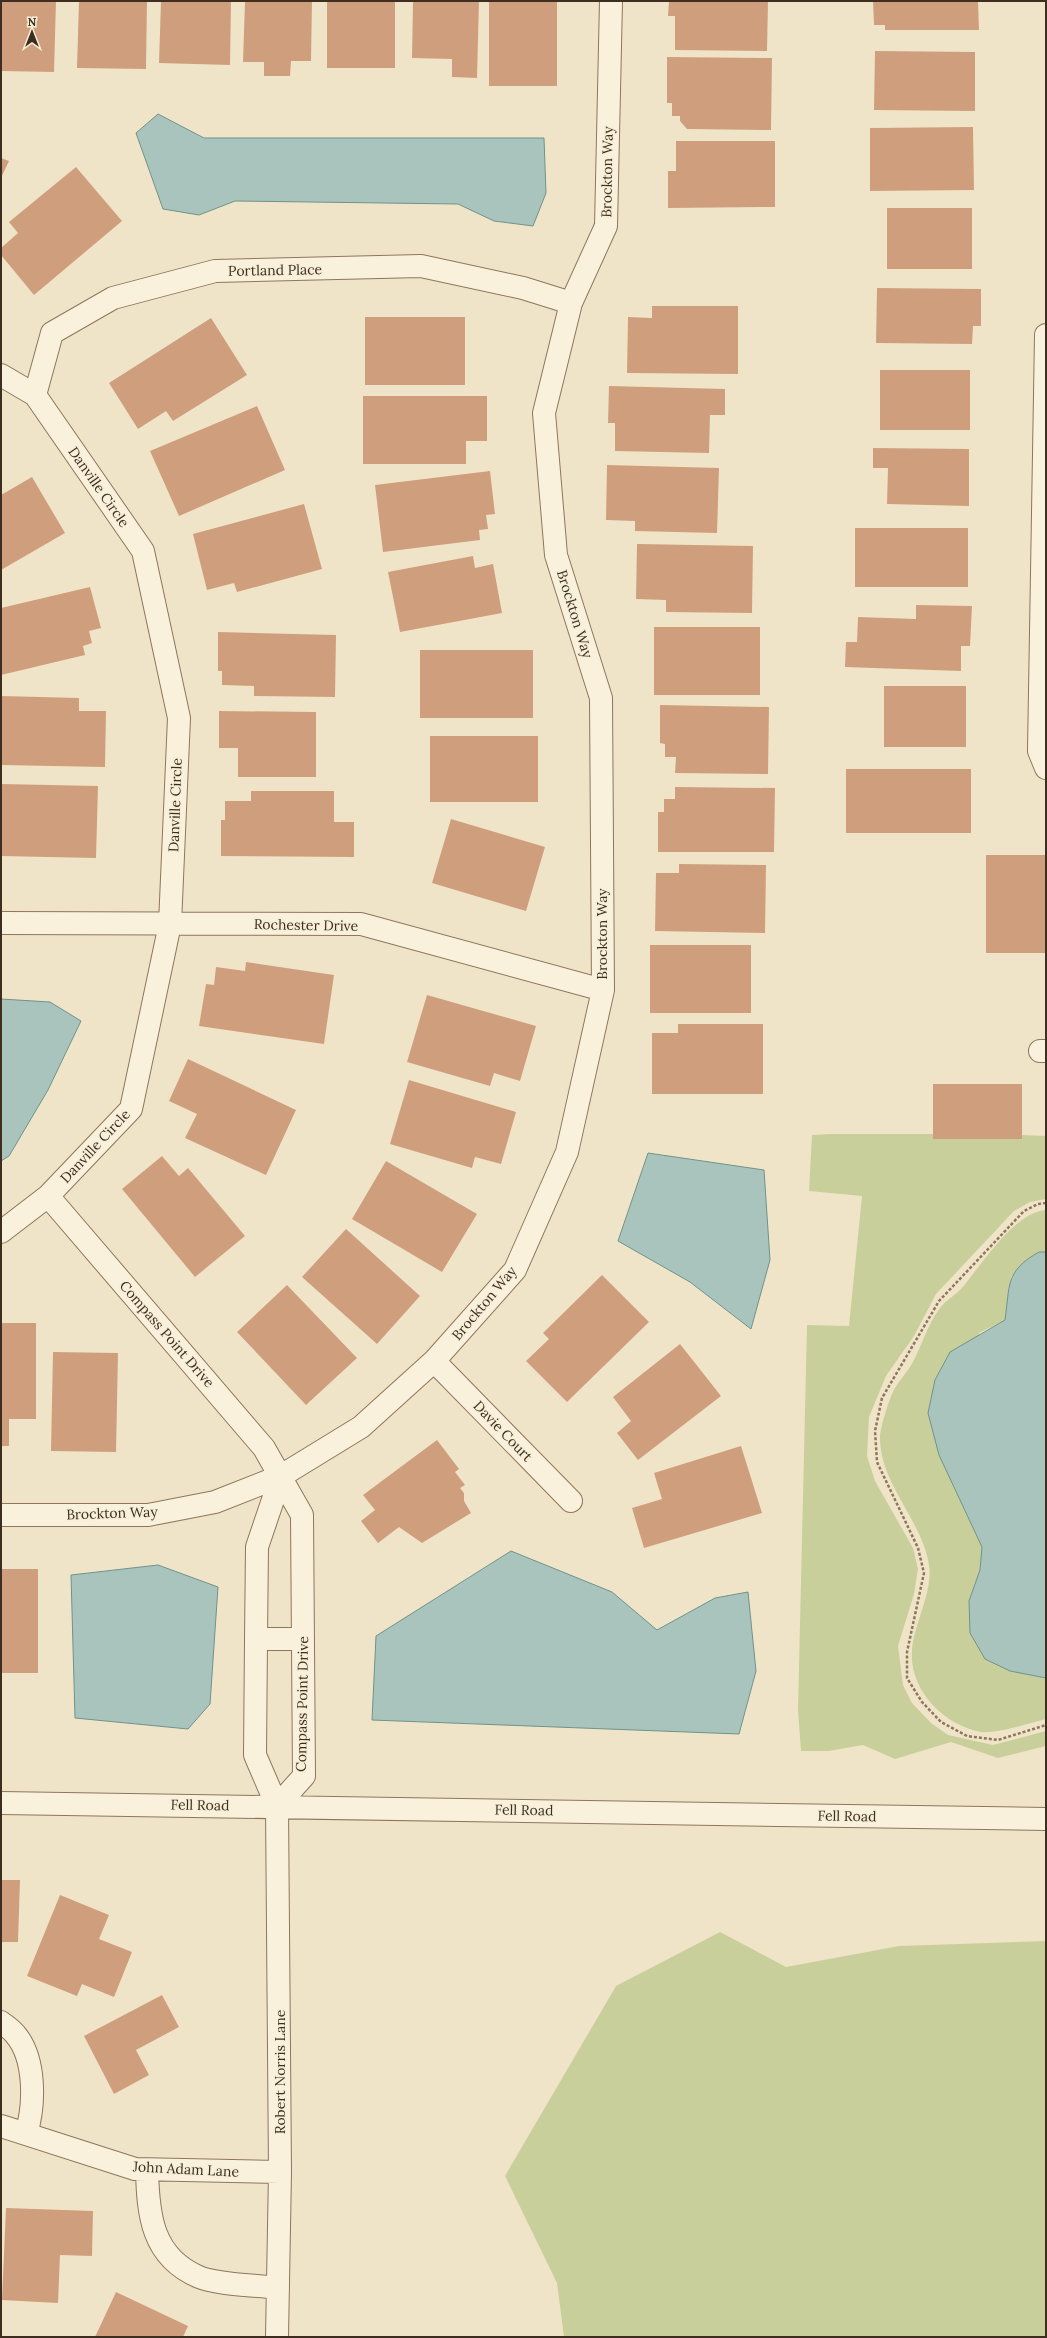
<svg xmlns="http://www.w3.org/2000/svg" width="1047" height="2338" font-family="Lora,serif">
<rect width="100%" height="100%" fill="#f0e4c8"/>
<!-- green -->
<path fill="#c9cf9b" d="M831,1134H933V1139H1022V1135L1046,1136V1199L1030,1202L1014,1211L936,1294L914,1336L886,1376L869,1417L867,1456L875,1481L913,1548L918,1569L914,1594L898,1646L903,1685L912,1703L931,1723L948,1735L993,1745L1046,1731V1746L998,1758L951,1742L895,1759L863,1745L829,1751H801L798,1710L807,1325L849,1326L862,1196L809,1191L812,1135Z
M1046,1210V1252H1038L1011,1277L1005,1320L979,1333L967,1512L982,1547L980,1570L969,1601L1010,1671L1046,1678V1719C1030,1723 996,1734 981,1732C943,1725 909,1689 912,1651C913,1625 933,1593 929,1565C922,1520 880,1484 880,1438C880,1428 888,1403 892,1394C897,1382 907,1373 913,1362C922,1345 928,1323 940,1308C945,1301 954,1296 961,1289C981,1266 1014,1212 1046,1210Z
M720,1932L786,1967L899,1946L1046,1941V2337H564L557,2283L505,2176L616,1986Z"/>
<!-- water -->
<path fill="#a9c4bc" stroke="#6f938a" d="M158,114L204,138H544L546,193L533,226L494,221L458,204L235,201L199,215L163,209L136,133Z
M1,999L50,1002L81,1021L48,1090L9,1156L1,1161Z
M648,1153L764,1170L770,1260L751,1329L690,1282L618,1241Z
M1039,1252H1046V1678L1010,1671L985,1659L970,1633L969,1601L980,1570L982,1547L939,1455L928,1413L935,1380L950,1352L1005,1320C1010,1285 1005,1271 1039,1252Z
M511,1551L612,1592L657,1630L715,1598L748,1592L756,1671L739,1734L372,1720L376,1636Z
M158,1565L218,1587L210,1704L188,1729L75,1718L71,1575Z"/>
<!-- building -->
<path fill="#cf9f7d" d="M1,1H56L54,72L1,71Z
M79,1H147L146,69L77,68Z
M161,1H231L230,65L159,63Z
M245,1H312L311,61H291L290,76H264V62H243Z
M327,1H395V68H327Z
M413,1H479L477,78L452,77V59L412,58Z
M489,1H557V86H489Z
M669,1H768L767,51L675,50V16H668Z
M873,1H978L979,30H885V25H874Z
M875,51L975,52V111L874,110Z
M667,57L772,58L771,130L687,129L680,121V116H672V103H667Z
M973,127L974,190L870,191V128Z
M676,141H775V207L668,208V171H676Z
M1,158L9,161L1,178Z
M76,167L122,221L34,295L1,255V248L18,233L9,222Z
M887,208H972V269H887Z
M877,288L981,289V326H973L972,344L876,343Z
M652,306H738V374L627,373L628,317L652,318Z
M365,317H465V385H365Z
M211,318L247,375L173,421L166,411L138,429L109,383Z
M880,370H970V430H880Z
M609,386L725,389V415H710L709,453L615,451V423H608Z
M363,396H487V441H466V464H363Z
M257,406L285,470L179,516L150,451Z
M873,448L969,449V506L887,504L888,468H873Z
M607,465L719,468L717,533L635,531V521L606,520Z
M490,471L495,514L486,515L488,529L479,530L480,540L383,552L375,485Z
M32,477L65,533L1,570V495Z
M304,504L322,569L237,592L234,583L207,590L193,534Z
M855,528H968V587H855Z
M637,544L753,546L752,613L666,612V600L636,599Z
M473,556L475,568L493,564L502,613L400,632L388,572Z
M90,587L101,628L89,631L92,643L83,646L85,655L1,675V608Z
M916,605L972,606L970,646H961V671L845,667L846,642H857L858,617L916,619Z
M654,627H760V695H654Z
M218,632L336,635L335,697L254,696V686L222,685V671H218Z
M420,650H533V718H420Z
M884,686H966V747H884Z
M1,696L79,698V711H106L105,767L1,765Z
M660,705L769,707L768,774L675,773L676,757H665V744L660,743Z
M219,711L316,712V777H238V748H219Z
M430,736H538V802H430Z
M846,769H971V833H846Z
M1,784L98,786L96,858L1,856Z
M675,787L775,788L774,852H658V812H664V799H675Z
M251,791H334V822H354V857L221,856V820H225V801H251Z
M451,819L545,847L526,911L432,883Z
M986,855H1046V953H986Z
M679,864L766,865L765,933L655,931L656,873H679Z
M650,945H751V1013H650Z
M246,962L334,975L324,1044L199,1026L206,984L214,985L216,967L245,971Z
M427,995L536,1026L520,1081L494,1073L490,1086L407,1062Z
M678,1024H763V1094H652V1033H678Z
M188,1059L296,1110L266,1175L185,1138L197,1114L169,1101Z
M409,1080L516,1112L501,1164L475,1157L472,1168L390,1144Z
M933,1084H1022V1139H933Z
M162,1156L179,1176L188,1168L245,1236L195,1277L122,1189Z
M386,1161L477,1214L442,1272L352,1219Z
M346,1229L420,1296L377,1344L302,1277Z
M602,1275L649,1322L567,1402L526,1361L549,1339L543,1333Z
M287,1285L357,1358L306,1405L237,1332Z
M1,1323H36V1419H9V1446H1Z
M680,1344L721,1396L638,1460L617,1433L631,1421L613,1397Z
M53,1352L118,1353L116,1452L51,1451Z
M437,1440L459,1469L455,1472L465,1485L460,1488L464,1493V1501L471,1513L422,1543L399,1527L378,1543L361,1521L375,1510L363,1495Z
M741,1446L762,1513L644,1548L632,1508L662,1499L654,1473Z
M1,1569H38V1673H1Z
M1,1880H20L18,1942H1Z
M60,1895L109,1915L99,1939L132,1952L114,1997L82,1984L77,1996L27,1976Z
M162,1995L179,2027L136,2050L149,2075L114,2094L84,2036Z
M6,2208L93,2211L92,2256L60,2255L58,2303L2,2300Z
M116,2292L188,2326L183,2337H95Z"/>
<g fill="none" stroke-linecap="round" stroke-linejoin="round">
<defs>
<path id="minor" d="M1046,335L1039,751L1046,768
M1,375L35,395L143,551L179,718L170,924L131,1109L48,1196L1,1232
M35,395L52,333L113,298L215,271L421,266L523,288L571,303
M1,923L361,924L603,990
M1040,1051H1046
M48,1196L264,1448L302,1515L304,1776L277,1806
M434,1361L571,1501
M1,1515H148L215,1502L281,1476L361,1427L434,1361L515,1270L567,1152L603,990L601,698L556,555L544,413L571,303L606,226L611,1
M256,1639H303
M1,1803L1046,1819
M1,2022C6,2026 11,2029 15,2034C36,2058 35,2105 26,2134
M1,2126L135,2169L280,2172
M147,2170C148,2215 152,2257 199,2277C218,2285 257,2285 278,2288
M277,2337L280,2172L277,1806L255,1755L256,1639L257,1547L281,1476"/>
</defs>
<!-- minor casing -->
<use href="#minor" stroke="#8d765c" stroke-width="24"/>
<!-- path -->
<path stroke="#8d765c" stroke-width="2.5" stroke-dasharray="3 2" stroke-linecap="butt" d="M1046,1203L1038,1204L1024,1211L939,1301L882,1398L875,1431L877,1462L918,1548L924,1573L907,1652V1678L922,1702L941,1722L967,1736L998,1740L1046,1725"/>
<!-- minor -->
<use href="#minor" stroke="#faf1dc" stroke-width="22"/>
</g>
<g text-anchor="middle" stroke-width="3" stroke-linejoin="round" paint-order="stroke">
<!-- street labels -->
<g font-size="14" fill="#3d2e20" stroke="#f7eed8">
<text transform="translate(607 172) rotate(-89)" y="5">Brockton Way</text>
<text transform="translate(275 270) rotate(-1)" y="5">Portland Place</text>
<text transform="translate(99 487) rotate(55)" y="5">Danville Circle</text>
<text transform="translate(575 614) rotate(73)" y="5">Brockton Way</text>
<text transform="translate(175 805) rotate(-88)" y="5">Danville Circle</text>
<text transform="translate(306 925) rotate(1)" y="5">Rochester Drive</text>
<text transform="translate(602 934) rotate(-90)" y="5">Brockton Way</text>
<text transform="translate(95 1146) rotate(-47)" y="5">Danville Circle</text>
<text transform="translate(484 1303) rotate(-50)" y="5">Brockton Way</text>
<text transform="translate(167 1334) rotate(49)" y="5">Compass Point Drive</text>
<text transform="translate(503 1431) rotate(46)" y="5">Davie Court</text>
<text transform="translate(112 1513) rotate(-2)" y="5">Brockton Way</text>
<text transform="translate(302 1704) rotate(-89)" y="5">Compass Point Drive</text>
<text transform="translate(200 1805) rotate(1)" y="5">Fell Road</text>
<text transform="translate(524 1810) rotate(1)" y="5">Fell Road</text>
<text transform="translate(847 1816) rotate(1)" y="5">Fell Road</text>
<text transform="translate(280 2072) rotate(-90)" y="5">Robert Norris Lane</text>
<text transform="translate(186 2169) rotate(3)" y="5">John Adam Lane</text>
</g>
</g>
<!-- border -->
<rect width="1047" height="2338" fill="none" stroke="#3d2e20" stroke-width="4"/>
<!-- north arrow -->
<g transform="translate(32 32)" stroke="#f7eed8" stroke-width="3" paint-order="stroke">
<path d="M0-3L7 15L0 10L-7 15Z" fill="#3d2e20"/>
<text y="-6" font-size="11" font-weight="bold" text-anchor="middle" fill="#3d2e20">N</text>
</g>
</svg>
